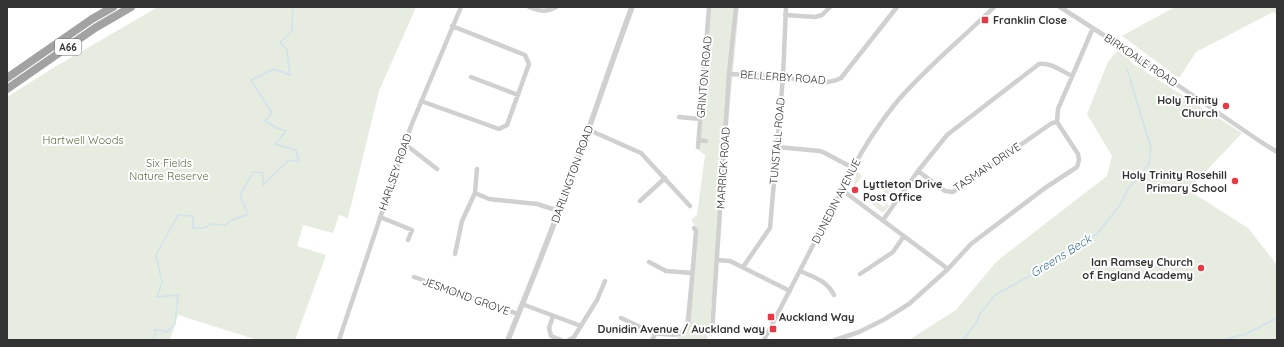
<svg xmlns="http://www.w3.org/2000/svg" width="1284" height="347" font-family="Quicksand,sans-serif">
<rect width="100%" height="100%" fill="#fff"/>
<!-- green -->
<path fill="#e6ecdf" d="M158,7H416L379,91L348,218L339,215L333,233L303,225L297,246L326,255L295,340H258L178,315L170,340H7V97L53,68Z
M708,7H739L710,322L707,340H677L685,322L696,227L691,220L697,215L705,155L697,149Z
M1175,7H1277V15L1273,12L1196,52L1179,78L1122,36Z
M1119,49L1124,53L1133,64L1242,133L1188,190L1248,228L1277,265V340H909L956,310L997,261L1107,176L1112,156L1087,114L1108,62Z
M857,171L862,176L853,188Z
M886,187L897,196L894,200L891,201L882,193Z
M875,200L884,207L887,203L889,206L883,213L872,204Z"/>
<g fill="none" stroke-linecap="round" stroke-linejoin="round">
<!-- stream -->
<path stroke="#cfe2ee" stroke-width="1.5" d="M154,340L155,329L167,332L175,324L178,295L157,297L162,282L156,255L178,215L193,216V228H205L211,224L225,225L232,220L248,214L240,196L253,172L263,173V185L289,160L299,162L296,150L275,144L286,131L277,128L265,121L272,113L251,80L274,69L290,75L287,50L280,42L292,31L293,7
M963,340L977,322L979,315L995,295L1044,268L1098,233L1120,205L1129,187L1138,179V177L1141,175L1147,166L1149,165L1151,148L1127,69
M1223,340L1246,334L1277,318"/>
<!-- minor -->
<path stroke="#d0d0d0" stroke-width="4.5" d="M529,7C540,11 545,13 556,7
M1060,7L1116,43L1261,142L1277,152
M785,15L815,17L822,15L830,7
M729,74C747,75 765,75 783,77C800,79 824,87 841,78L897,7
M471,77L518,95
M421,101L499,129L507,125L529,64L525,55L452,26
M679,117L700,119
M589,130L641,153L690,206
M699,140L706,141
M405,144L437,169
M698,147L709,7
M777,147L820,151L825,153L853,168
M918,171L945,191L953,192L1052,123L1057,122
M842,190L948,269
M475,193L477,169
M640,201L665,178
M380,217L412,230L408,240
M883,220L918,171L947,135L1039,64C1050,62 1062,71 1072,76
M455,254L462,221L475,193L489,199L537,204L559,211
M717,260L730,261L790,291
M649,262L666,271L692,273
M743,267L770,228L783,77L786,7
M800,271C814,277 827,281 834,295
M860,274L893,252L904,236
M414,277L518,314
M522,304L581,326
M553,316L549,328L551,336L561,340
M621,318L655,334
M712,332L729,74L736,7
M655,334C670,332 678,341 688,325L696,231L694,228
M339,340L411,126L461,7
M569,340L574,337L597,300L605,281
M652,340L655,334
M764,340L853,168C865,145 879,124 895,104C924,69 962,39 994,7
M835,340L859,332L885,319L909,304L948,269L971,244L1045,188L1077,167L1079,160L1078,154L1057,122L1058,109L1093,28"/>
<!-- tertiary -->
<path stroke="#d0d0d0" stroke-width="5.5" d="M508,340C525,297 543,254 559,210C585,143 607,74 632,7"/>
<!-- trunk -->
<path stroke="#a2a2a2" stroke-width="8" d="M7,78L92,19L113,7
M7,89L95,28L131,7"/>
</g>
<!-- markers -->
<g fill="#e63946" stroke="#fff" stroke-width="1.5">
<rect x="981" y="16" width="8" height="8" rx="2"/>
<circle cx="1226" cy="106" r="4"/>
<circle cx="1235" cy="181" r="4"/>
<circle cx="855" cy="190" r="4"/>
<circle cx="1201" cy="268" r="4"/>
<rect x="767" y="313" width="8" height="8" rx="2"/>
<rect x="769" y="325" width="8" height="8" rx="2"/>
</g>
<g text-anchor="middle" stroke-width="4" stroke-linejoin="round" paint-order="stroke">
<!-- shield labels -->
<rect fill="#fff" stroke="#707070" stroke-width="1" x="55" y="39" width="26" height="16" rx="3"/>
<g font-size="10" font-weight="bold" fill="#333">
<text x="68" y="51">A66</text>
</g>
<!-- poi labels -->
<g font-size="11" font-weight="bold" fill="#333" stroke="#fff" text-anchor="end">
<text x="993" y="24" text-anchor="start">Franklin Close</text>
<text x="1218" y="104">Holy Trinity<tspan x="1218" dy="13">Church</tspan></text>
<text x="1227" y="179">Holy Trinity Rosehill<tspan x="1227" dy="13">Primary School</tspan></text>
<text x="863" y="188" text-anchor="start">Lyttleton Drive<tspan x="863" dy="13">Post Office</tspan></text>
<text x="1193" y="266">Ian Ramsey Church<tspan x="1193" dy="13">of England Academy</tspan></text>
<text x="779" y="321" text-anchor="start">Auckland Way</text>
<text x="765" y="333">Dunidin Avenue / Auckland way</text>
</g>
<!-- street labels -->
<g font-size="11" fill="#333" stroke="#fff">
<text transform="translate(1141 60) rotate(34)" y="4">BIRKDALE ROAD</text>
<text transform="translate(704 77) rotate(-85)" y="4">GRINTON ROAD</text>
<text transform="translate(783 77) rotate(4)" y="4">BELLERBY ROAD</text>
<text transform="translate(777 141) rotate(-85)" y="4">TUNSTALL ROAD</text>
<text transform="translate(987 167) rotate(-34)" y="4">TASMAN DRIVE</text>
<text transform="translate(723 168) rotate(-86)" y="4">MARRICK ROAD</text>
<text transform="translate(395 172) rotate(-71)" y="4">HARLSEY ROAD</text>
<text transform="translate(572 174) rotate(-70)" y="4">DARLINGTON ROAD</text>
<text transform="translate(836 201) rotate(-63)" y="4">DUNEDIN AVENUE</text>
<text transform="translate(466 296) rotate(20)" y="4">JESMOND GROVE</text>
</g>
<!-- park labels -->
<g font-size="11" fill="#56703f" stroke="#fff">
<text x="83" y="144">Hartwell Woods</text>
<text x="169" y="167">Six Fields<tspan x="169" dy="13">Nature Reserve</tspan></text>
</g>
<!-- water labels -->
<g font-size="12" font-style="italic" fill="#3f7597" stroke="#fff">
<text transform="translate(1061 256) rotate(-32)" y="4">Greens Beck</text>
</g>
</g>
<!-- border -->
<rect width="1284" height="347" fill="none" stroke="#333333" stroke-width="16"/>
</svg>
